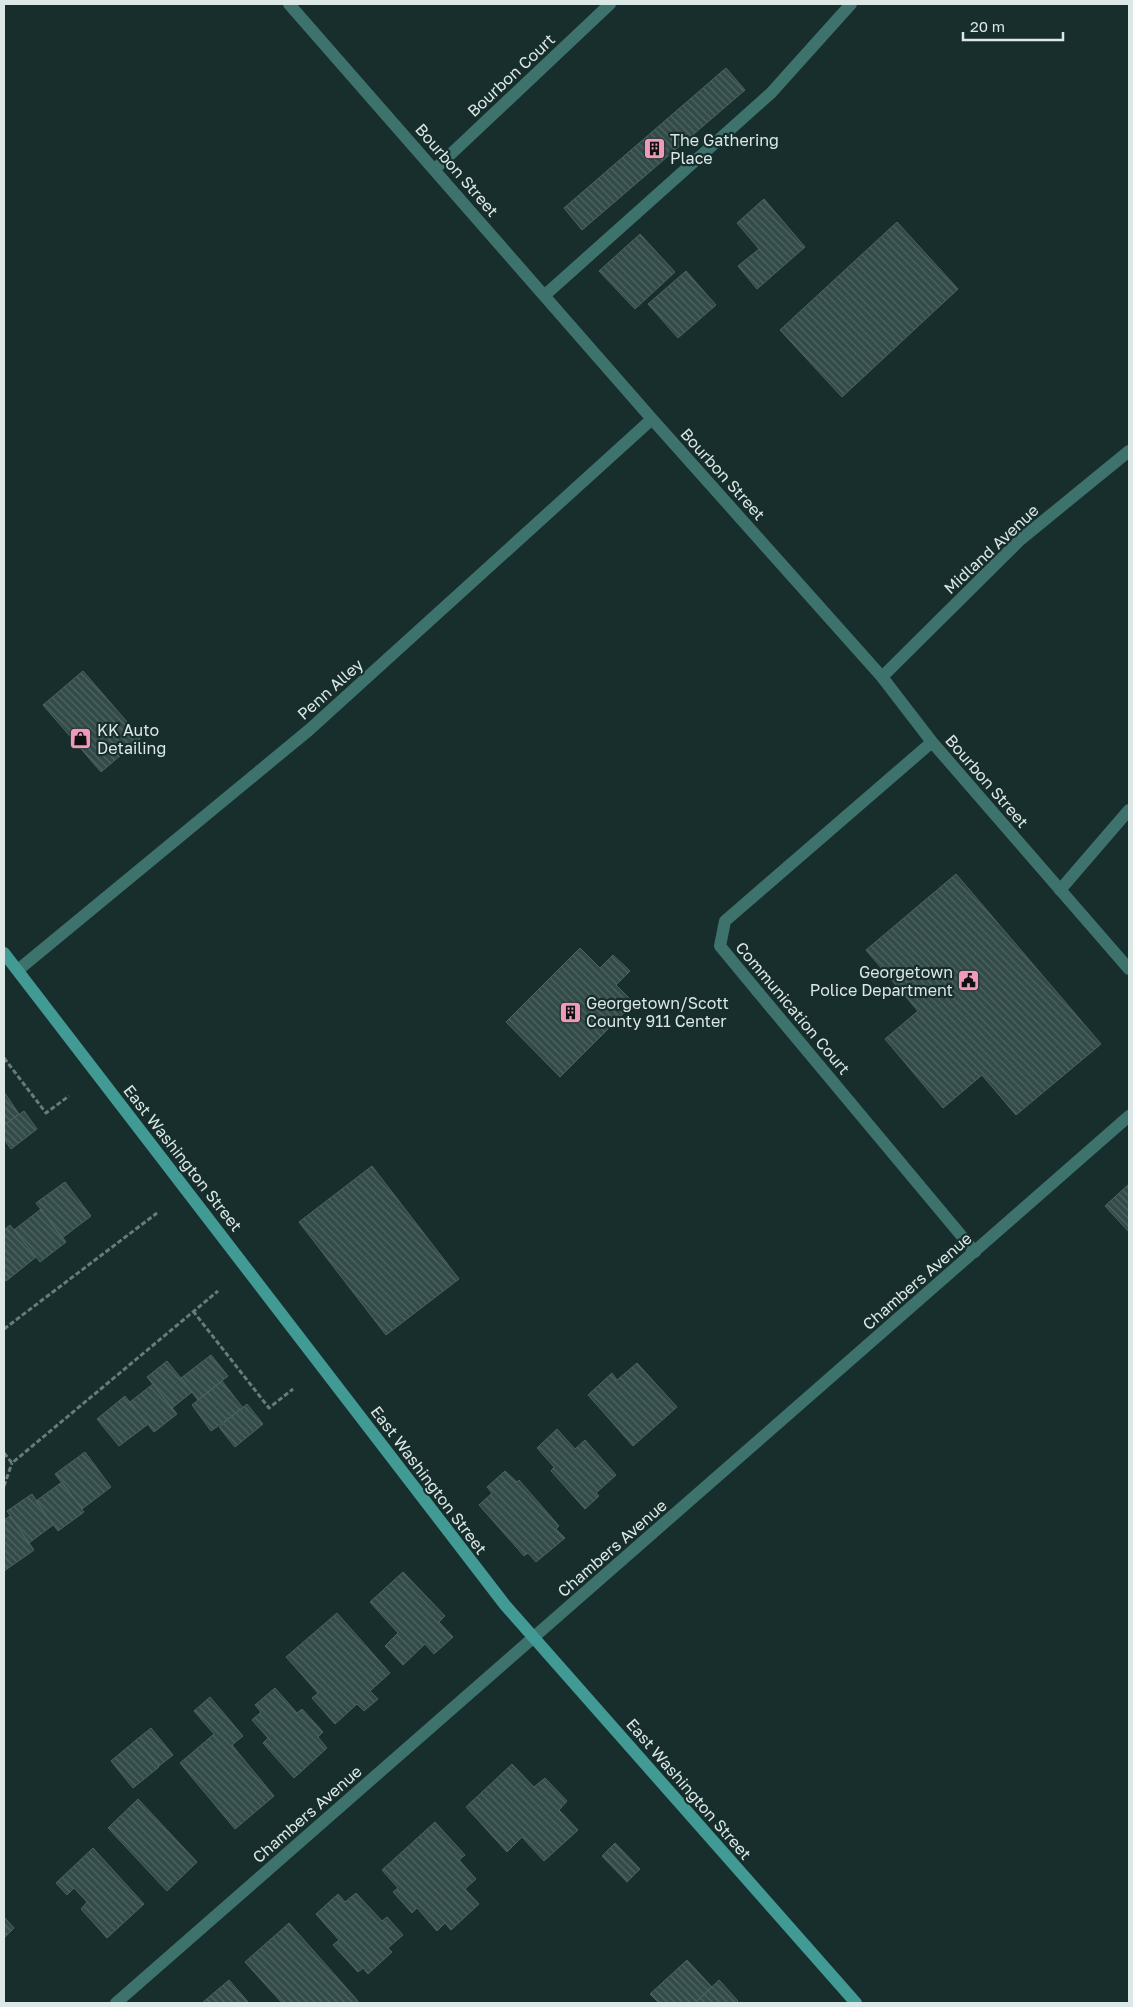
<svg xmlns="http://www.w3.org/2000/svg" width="1133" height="2007" font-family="'Golos Text',sans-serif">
<defs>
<pattern id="building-back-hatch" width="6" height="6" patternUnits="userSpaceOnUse" patternTransform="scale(1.25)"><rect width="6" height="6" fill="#334b48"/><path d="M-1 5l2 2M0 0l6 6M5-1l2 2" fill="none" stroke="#506562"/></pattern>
</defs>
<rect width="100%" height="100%" fill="#172e2c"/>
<!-- building -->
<path fill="url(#building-back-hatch)" stroke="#4b6361" d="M726,68L745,90L582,230L564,208Z
M764,199L805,247L757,289L738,266L759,249L737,223Z
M897,222L958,289L842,397L780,330Z
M640,234L675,272L635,309L599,271Z
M686,271L716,305L678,338L648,304Z
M83,671L141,738L101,772L43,705Z
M956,874L1101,1044L1016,1115L982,1075L943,1108L885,1039L918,1011L866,950Z
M580,948L600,968L613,955L630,971L616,985L634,1003L560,1077L506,1022Z
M4,1092L19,1114L4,1125Z
M24,1111L37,1129L11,1149L4,1139V1125Z
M372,1166L459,1279L386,1335L299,1222Z
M65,1182L91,1216L62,1238L36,1203Z
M1129,1184V1232L1105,1206Z
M41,1209L66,1242L40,1262L14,1230Z
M10,1225L36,1257L6,1281L4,1277V1230Z
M211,1355L228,1376L198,1400L181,1378Z
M167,1361L192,1392L172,1408L147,1377Z
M637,1363L677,1407L633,1446L588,1395L612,1373L617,1380Z
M222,1381L243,1408L211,1431L192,1405Z
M153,1384L177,1414L154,1432L130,1402Z
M125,1396L147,1425L119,1446L97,1419Z
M247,1404L263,1424L235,1447L219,1427Z
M557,1429L575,1449L585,1440L616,1475L596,1493L599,1496L585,1509L551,1471L554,1467L537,1448Z
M85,1452L111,1487L82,1509L55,1474Z
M505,1471L517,1482L519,1480L559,1526L556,1529L565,1538L536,1562L528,1553L524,1556L479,1505L492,1493L487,1487Z
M62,1482L84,1512L58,1531L36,1501Z
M32,1494L53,1525L29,1543L7,1511Z
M10,1516L34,1550L4,1571V1520Z
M403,1572L445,1616L439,1622L453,1637L434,1654L425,1644L403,1665L385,1646L398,1633L370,1602Z
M337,1613L390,1673L370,1691L378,1699L364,1711L357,1704L335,1724L312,1698L318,1693L286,1657Z
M275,1688L297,1713L302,1709L323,1732L318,1737L327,1748L294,1778L263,1743L268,1738L252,1720L261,1712L255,1705Z
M210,1697L243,1736L232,1745L274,1796L235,1829L180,1763L214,1734L194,1711Z
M151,1728L173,1755L159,1766L136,1740Z
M136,1740L159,1767L133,1788L111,1761Z
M512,1764L534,1787L545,1778L567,1801L559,1810L578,1830L544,1861L522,1837L507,1852L466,1807Z
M138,1799L197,1862L167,1891L108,1828Z
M435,1822L465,1855L459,1860L476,1879L465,1889L479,1904L451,1930L445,1923L437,1931L417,1908L412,1913L393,1892L398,1888L382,1870Z
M615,1843L640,1869L627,1882L602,1856Z
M93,1848L144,1904L107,1938L81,1909L87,1902L74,1888L67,1895L56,1883Z
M356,1893L382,1921L387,1917L403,1935L388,1948L392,1952L368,1974L363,1968L358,1972L333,1945L339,1940L316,1914L338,1894L345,1902Z
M4,1917L14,1928L4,1938Z
M289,1923L358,2001L355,2003H282L245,1962Z
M687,1960L712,1987L695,2003H659L650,1994Z
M229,1980L249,2003H202Z
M719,1980L738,2001L736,2003H695Z"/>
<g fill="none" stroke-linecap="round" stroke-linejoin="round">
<!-- path -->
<path stroke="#687b79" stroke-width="3" stroke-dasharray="5 2.5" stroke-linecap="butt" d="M4,1058L46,1113L69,1096
M193,1311L269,1408L293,1389
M4,1329L157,1213
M4,1453L12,1463L218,1291
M4,1486L12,1463"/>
<!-- lane -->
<path stroke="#3e726d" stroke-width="12" d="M545,295L771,93L851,4
M1060,890L1129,810
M758,992L975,1252"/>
<!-- street -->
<path stroke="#3e726d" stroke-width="12" d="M289,4L652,419L882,677L932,742L1129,969
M435,169L610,4
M882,677L1020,540L1129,451
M18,970L309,730L652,419
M758,992L720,946L725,921L932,742
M116,2003L1129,1116"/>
<!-- secondary -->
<path stroke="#429a94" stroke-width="12" d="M4,953L505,1605L856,2003"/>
</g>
<!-- icons -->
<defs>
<symbol id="building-square" viewBox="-11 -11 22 22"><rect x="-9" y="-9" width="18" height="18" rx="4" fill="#ef9ab8" stroke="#172e2c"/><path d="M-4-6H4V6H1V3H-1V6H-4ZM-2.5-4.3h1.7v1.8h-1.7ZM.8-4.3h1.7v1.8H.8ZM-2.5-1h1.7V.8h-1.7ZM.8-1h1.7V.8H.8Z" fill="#111"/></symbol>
<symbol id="shop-square" viewBox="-11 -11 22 22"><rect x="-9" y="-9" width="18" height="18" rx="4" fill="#ef9ab8" stroke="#172e2c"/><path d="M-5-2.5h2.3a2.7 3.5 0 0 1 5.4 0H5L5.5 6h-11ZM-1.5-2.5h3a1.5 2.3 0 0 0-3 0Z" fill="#111"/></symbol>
<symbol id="civic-square" viewBox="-11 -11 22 22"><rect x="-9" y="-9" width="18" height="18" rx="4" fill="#ef9ab8" stroke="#172e2c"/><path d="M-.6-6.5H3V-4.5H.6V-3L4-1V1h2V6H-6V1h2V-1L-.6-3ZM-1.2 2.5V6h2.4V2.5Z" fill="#111"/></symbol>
</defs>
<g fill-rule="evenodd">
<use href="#building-square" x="642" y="136" width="25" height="25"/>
<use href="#shop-square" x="68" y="726" width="25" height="25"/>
<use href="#civic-square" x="956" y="968" width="25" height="25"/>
<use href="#building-square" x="558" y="1000" width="25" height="25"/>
</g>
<g text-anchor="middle" stroke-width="4.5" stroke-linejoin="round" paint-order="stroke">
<!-- street labels -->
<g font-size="16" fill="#dbe8e6" stroke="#172e2c">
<text transform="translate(511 75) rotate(-43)" y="6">Bourbon Court</text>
<text transform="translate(457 170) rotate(49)" y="6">Bourbon Street</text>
<text transform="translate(723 474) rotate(48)" y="6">Bourbon Street</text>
<text transform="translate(991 549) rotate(-43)" y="6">Midland Avenue</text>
<text transform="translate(330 689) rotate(-42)" y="6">Penn Alley</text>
<text transform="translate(987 781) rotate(49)" y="6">Bourbon Street</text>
<text transform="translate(793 1008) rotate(50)" y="6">Communication Court</text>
<text transform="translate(183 1158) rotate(52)" y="6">East Washington Street</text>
<text transform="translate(917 1281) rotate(-41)" y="6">Chambers Avenue</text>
<text transform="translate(429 1480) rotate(53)" y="6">East Washington Street</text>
<text transform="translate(612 1548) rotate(-41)" y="6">Chambers Avenue</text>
<text transform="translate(689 1789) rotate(49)" y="6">East Washington Street</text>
<text transform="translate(307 1814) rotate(-41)" y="6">Chambers Avenue</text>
</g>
<!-- poi labels -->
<g font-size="16" fill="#dbe8e6" stroke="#172e2c" text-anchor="start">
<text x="670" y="146">The Gathering<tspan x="670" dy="18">Place</tspan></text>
<text x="97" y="736">KK Auto<tspan x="97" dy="18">Detailing</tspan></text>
<text x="953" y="978" text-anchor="end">Georgetown<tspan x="953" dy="18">Police Department</tspan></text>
<text x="586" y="1009">Georgetown/Scott<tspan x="586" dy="18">County 911 Center</tspan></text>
</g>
</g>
<!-- border -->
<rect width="1133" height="2007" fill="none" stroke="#dbe8e6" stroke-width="10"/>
<!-- scale -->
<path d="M963 32v8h100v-8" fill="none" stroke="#dbe8e6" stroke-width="2.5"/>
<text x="970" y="32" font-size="15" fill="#dbe8e6" stroke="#172e2c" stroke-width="4" paint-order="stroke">20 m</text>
</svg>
